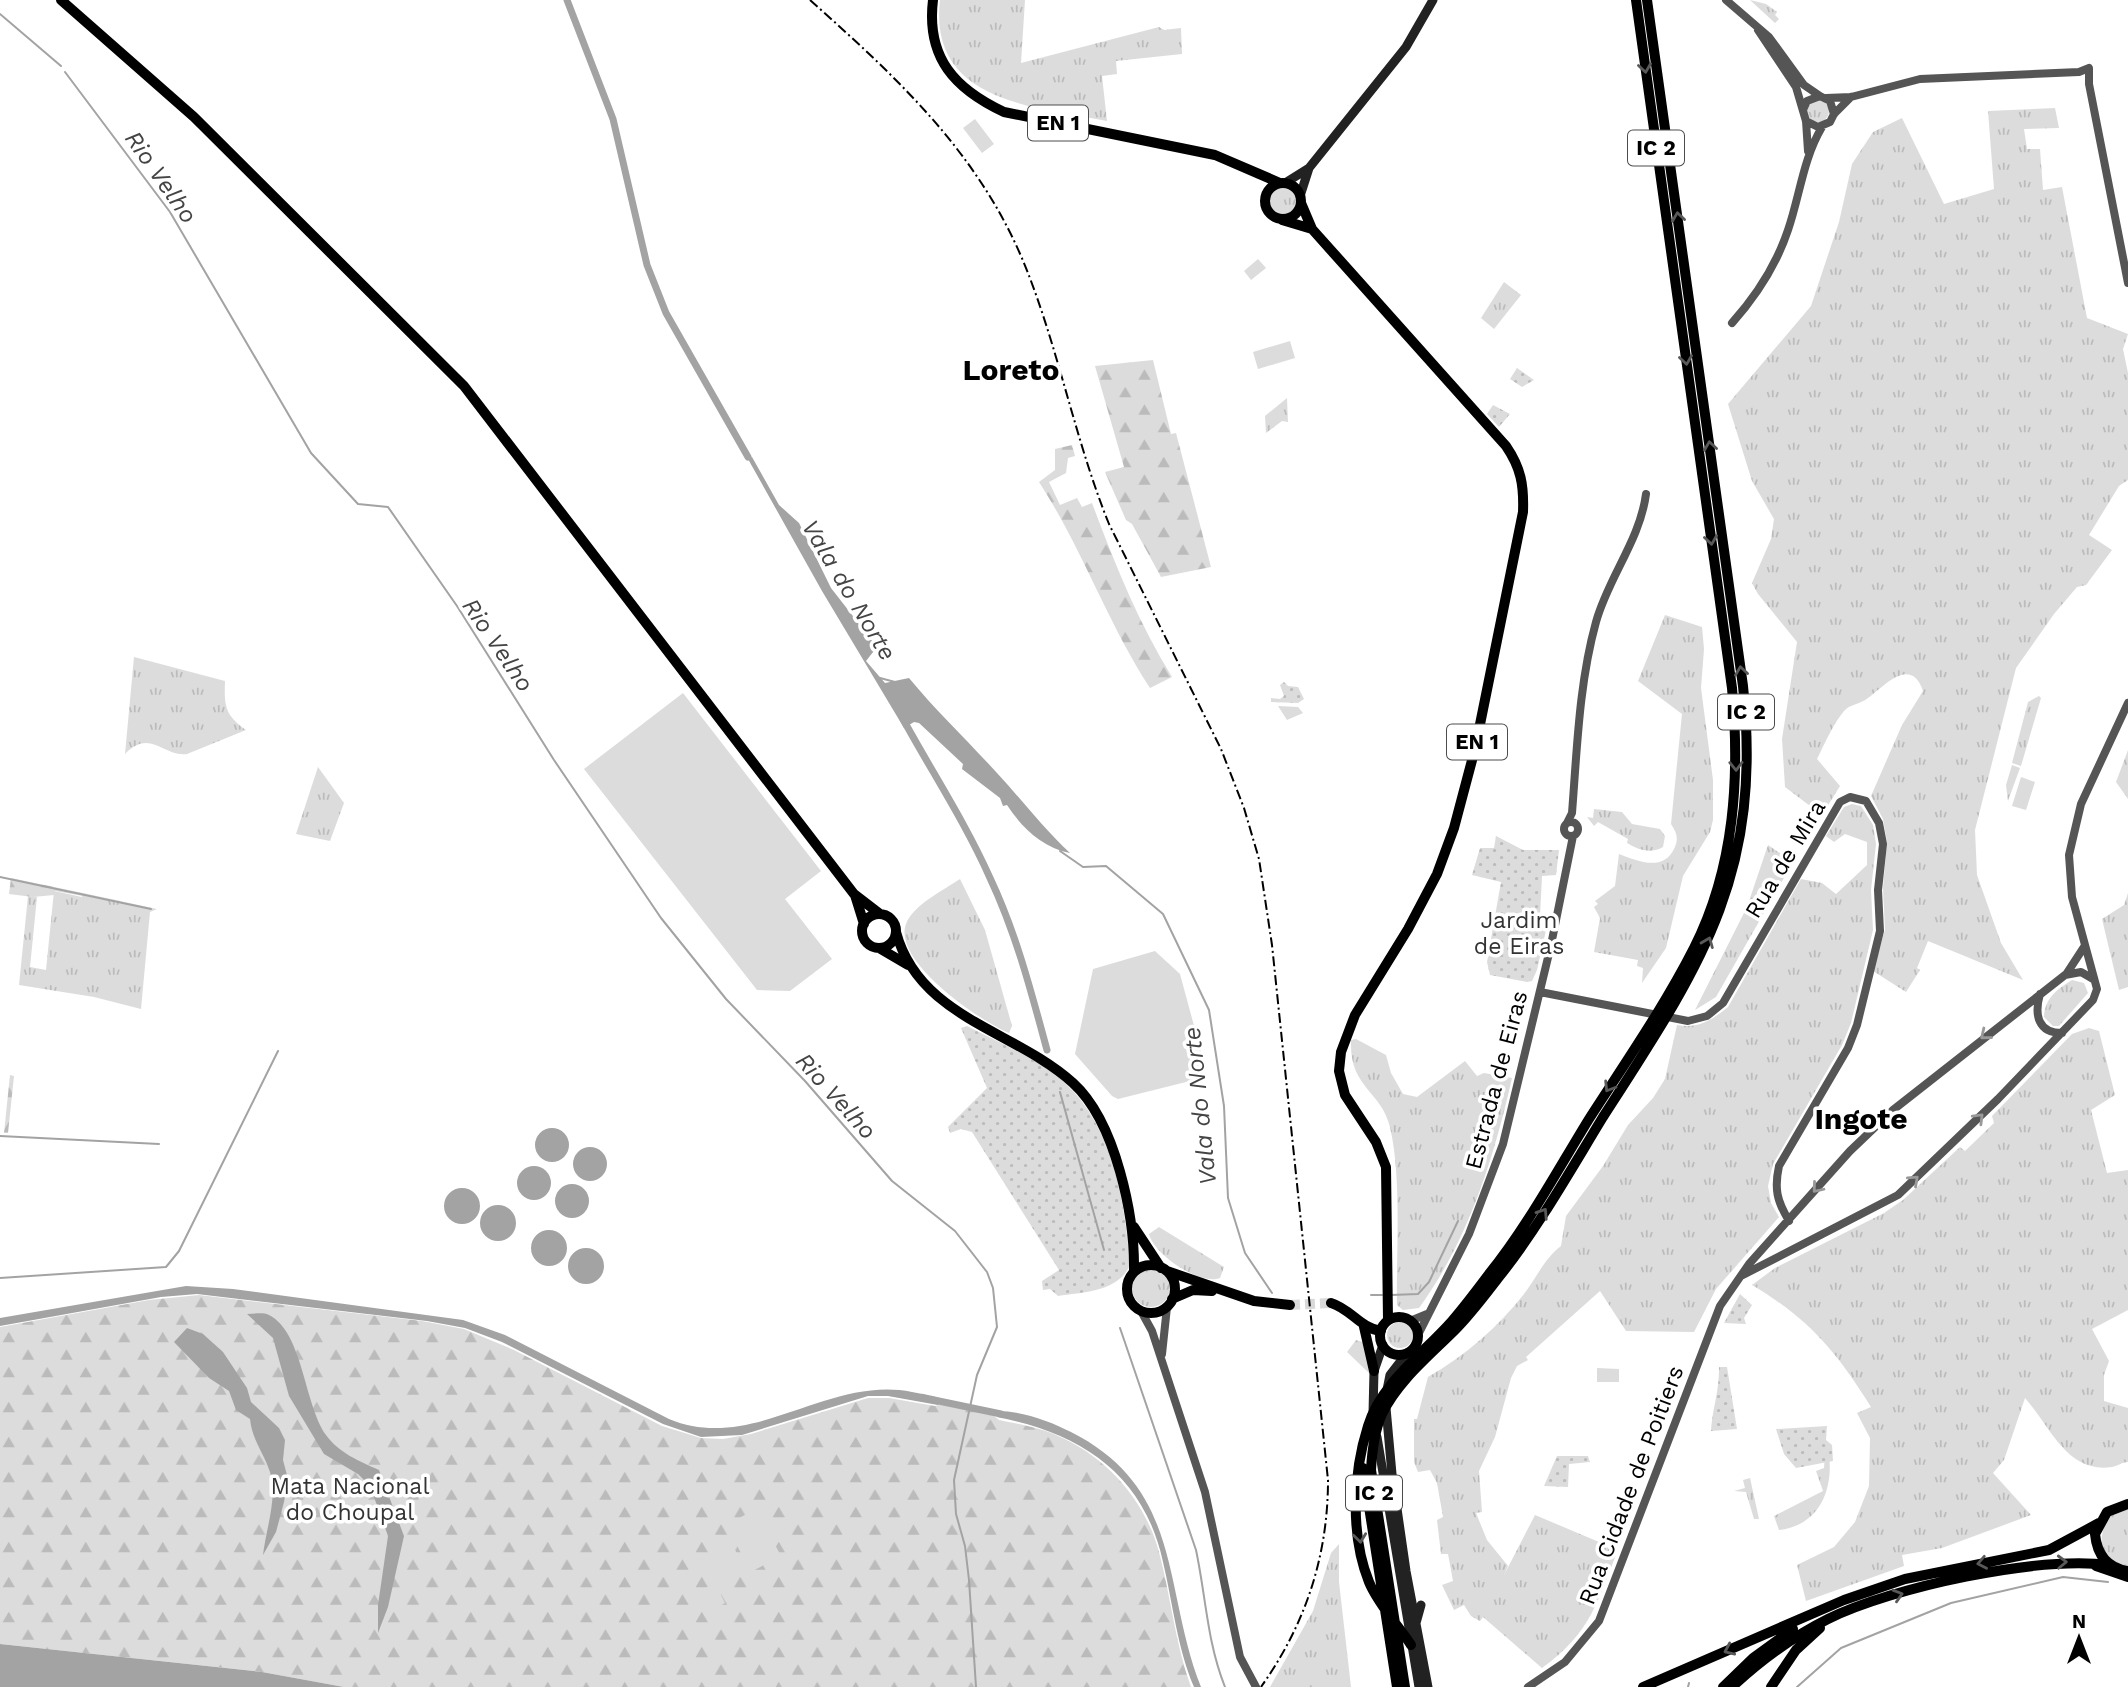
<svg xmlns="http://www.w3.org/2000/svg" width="2128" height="1687" font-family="'Work Sans',sans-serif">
<defs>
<pattern id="grass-tufts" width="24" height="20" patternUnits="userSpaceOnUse" patternTransform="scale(1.75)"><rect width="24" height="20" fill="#dcdcdc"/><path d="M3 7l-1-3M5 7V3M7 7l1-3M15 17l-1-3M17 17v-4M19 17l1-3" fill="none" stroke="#bbb"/></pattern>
<pattern id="forest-firs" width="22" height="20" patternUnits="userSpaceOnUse" patternTransform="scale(1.75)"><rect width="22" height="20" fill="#dcdcdc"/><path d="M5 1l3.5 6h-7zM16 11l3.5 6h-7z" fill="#bbb"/></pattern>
<pattern id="park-dots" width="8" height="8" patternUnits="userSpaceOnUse" patternTransform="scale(1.75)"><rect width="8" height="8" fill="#dcdcdc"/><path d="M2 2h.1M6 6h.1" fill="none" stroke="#bbb" stroke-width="1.8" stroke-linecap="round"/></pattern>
</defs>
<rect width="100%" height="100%" fill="#fff"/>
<!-- grass -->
<path fill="url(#grass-tufts)" d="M940,0H1025L1021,63L1159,27L1164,30L1181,28L1182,54L1116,61L1117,74L1102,76L1107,121C1035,107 928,102 940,0Z
M1750,0L1766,4L1777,12L1775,15L1779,19L1775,23Z
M1807 111a11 11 0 1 1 22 0a11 11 0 1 1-22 0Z
M2055,108L2059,128L2024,129L2027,149H2040L2043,190L2062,187L2087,318L2128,334L2123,349L2128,373V480L2119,486L2089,535L2112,550L2086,585L2077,587L2054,614L2016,668L1975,830L1977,875L2001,943L2023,980L1928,941L1917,968L1920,970L1906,992L1873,971L1885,930L1883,888L1887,842L1883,819L1871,796L1902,725L1923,691C1911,654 1882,688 1868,698C1861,704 1850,704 1844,711C1833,724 1825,743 1817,759L1840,786L1822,815L1785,787L1782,739L1797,642L1758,594L1752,583L1771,539L1774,519L1752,481L1728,404L1811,306L1839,222L1852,164L1873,132L1902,118L1944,204L1994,189L1988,111Z
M1269 201a14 14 0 1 1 28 0a14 14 0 1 1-28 0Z
M1504,282L1521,295L1494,329L1481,318Z
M1287,398L1288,422L1282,421L1266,433L1265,416Z
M1665,615L1702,627L1704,649L1701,688L1713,780V820L1710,832L1683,876L1666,948L1642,983L1643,968L1637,966L1638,960L1594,952L1600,918L1594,907L1598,904L1595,901L1615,886L1619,854C1637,861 1663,872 1674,849C1679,839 1677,833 1671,824L1682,714L1638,681Z
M134,657L225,681C224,706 225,715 246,730L187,754C162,757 151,728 125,754Z
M2039,696L2041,698L2021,766L2012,763L2028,702Z
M1278,706L1298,707L1303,713L1287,720Z
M2128,750V799L2116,782Z
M2012,765L2020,768L2008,801L2006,785Z
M318,767L344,803L330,841L296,834Z
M1852,804L1861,806L1873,825L1876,844L1871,890L1873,930L1851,1023L1842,1045L1773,1164L1768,1186L1771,1203L1779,1217L1716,1289L1694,1332L1626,1331L1600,1291L1526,1357L1528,1360L1517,1366L1511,1378L1495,1437L1479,1471L1482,1512L1476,1513L1487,1540L1508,1566L1504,1575L1535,1515L1618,1550C1597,1602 1591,1633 1542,1668L1483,1617L1480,1621L1471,1616L1464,1605L1454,1610L1442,1585L1453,1581L1448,1554H1441L1437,1520L1443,1517L1437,1483L1430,1470L1418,1472L1414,1462V1419H1417L1428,1377C1465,1356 1498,1327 1524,1294C1537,1277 1544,1259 1561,1246L1566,1216L1603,1166L1628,1125L1653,1098L1665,1079L1677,1025C1698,1029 1712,1020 1728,1007L1801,879L1822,883L1836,894L1867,865V842L1845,834L1834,842L1826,836L1844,807Z
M1594,809L1622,812L1632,824L1660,829L1665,836L1663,847C1651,854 1638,850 1627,843L1628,839L1598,822L1594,826L1587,817L1593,818Z
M1768,845L1793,862L1716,997L1695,1010L1747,907Z
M960,879L985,930L1012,1026L1009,1033C980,1021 892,961 906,924C913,905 944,890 960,879Z
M54,891L82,897L83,893L157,909L150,912L141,1009L94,997L19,985L28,896L37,897L30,967L46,970Z
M2128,893V987L2119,990L2102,919L2124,905Z
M2072,980L2084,983L2088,993L2059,1026H2053L2044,1017C2045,998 2057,989 2072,980Z
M2089,1028L2099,1031L2115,1095L2091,1110L2107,1173L2128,1170V1310L2092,1329L2109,1361L2104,1375V1401L2128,1408V1462C2122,1462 2118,1466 2112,1467C2067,1474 2050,1426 2025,1398L2004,1460L1993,1473L2031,1515L1942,1548L1902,1555L1904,1566L1806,1601L1797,1565L1834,1547L1855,1522L1869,1486L1870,1438L1857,1413L1871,1407C1836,1351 1809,1319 1752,1285L1775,1268L1884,1213L1903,1200L1960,1147L1965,1151L1994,1123L1992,1116L2072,1034Z
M1356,1039L1386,1055L1391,1073L1403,1094L1417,1097L1465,1061L1477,1076L1484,1073L1512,1078C1494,1158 1468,1241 1419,1308L1403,1310L1397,1305C1396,1251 1402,1179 1390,1127C1381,1090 1349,1088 1351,1040Z
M1159,1227L1224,1267L1220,1278C1201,1286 1154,1255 1149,1234Z
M1132 1288a19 19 0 1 1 38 0a19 19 0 1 1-38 0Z
M1387 1335a13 13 0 1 1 26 0a13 13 0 1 1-26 0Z
M1356,1340L1366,1343L1370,1374L1347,1352Z
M1826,1440C1837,1479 1825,1525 1779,1530L1774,1516L1823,1491L1816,1471L1824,1468Z
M1750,1478L1759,1519H1754L1746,1492L1734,1491L1745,1488L1743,1480Z
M2128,1509V1566C2098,1561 2097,1541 2108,1517Z
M1339,1544V1582L1351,1687H1270L1313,1611L1331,1553Z"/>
<!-- forest -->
<path fill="url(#forest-firs)" d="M1153,360L1171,434L1176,433L1211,567L1161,577L1132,524L1126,520L1105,472L1124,467L1095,366Z
M1072,445L1075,456L1068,458L1066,473L1049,482L1060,505L1077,498L1082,507L1092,503C1114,562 1138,622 1172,677L1150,688C1107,622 1082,548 1039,482L1055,470V449Z
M11,878L83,893V896L55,891L54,895L33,897L9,894Z
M10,1075L14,1076L8,1133H4Z
M199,1295L422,1321L464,1329L514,1350L662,1426L701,1438L723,1439L751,1434L868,1398H889L935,1406L942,1404L993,1415L999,1420C1018,1424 1039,1427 1056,1435C1106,1456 1145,1500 1159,1552C1171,1597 1175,1643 1191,1687H344L262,1672L0,1644V1327L149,1300Z"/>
<!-- park -->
<path fill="url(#park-dots)" d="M1517,368L1534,380L1522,387L1510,379Z
M1493,405L1510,414L1499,427L1487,414Z
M1284,682L1288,686L1298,687L1304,699L1298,703L1271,702V698L1280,699L1284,696L1280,685Z
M1453,737L1462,740L1464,755L1450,760Z
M1496,836L1523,850H1559L1556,875L1542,876L1540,916L1549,917L1537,970L1532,981L1527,982L1490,975L1487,962L1501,882L1472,875L1480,848H1494Z
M967,1026C999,1043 1038,1058 1065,1083C1113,1127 1125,1202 1130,1265C1118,1292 1084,1292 1058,1296L1050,1289L1043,1290L1042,1281L1059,1270L972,1132L961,1129L950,1133L948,1127L987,1088L961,1028Z
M1740,1294L1752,1305L1744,1318L1746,1324L1724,1323Z
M1719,1367H1727L1737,1429L1711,1431C1713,1405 1719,1394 1719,1367Z
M1827,1426L1826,1440L1832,1445L1833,1461L1796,1468L1784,1454L1776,1429Z
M1557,1456H1588L1590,1462L1569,1464L1568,1487L1544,1486Z"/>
<!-- pitch -->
<path fill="#dcdcdc" d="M975,119L994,144L982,153L963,128Z
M1258,259L1266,268L1251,280L1244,271Z
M1290,341L1295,358L1258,369L1253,352Z
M683,693L821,871L785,899L832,959L790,991L757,990L584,769Z
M2021,777L2035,782L2026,810L2012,806Z
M1155,951L1180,974L1206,1070L1194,1080L1118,1099L1112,1096L1075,1054L1093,969Z
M1597,1368L1619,1369V1382H1597Z
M756,1509L781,1556L751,1572L726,1525Z
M734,1548L743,1564L716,1578L707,1562Z
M715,1583L725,1603L713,1610L702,1590Z"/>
<!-- water -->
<path fill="#a3a3a3" d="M752,457L779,505L799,523L831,588L877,647L866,661L885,683L909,678C937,712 968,741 997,773C1022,800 1043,828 1070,853C1042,847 1023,829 1007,805L1003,806L1000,798L962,769L963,764L919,723L914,722L904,728L822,591L748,459Z
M535 1145a17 17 0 1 1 34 0a17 17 0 1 1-34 0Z
M573 1164a17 17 0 1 1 34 0a17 17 0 1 1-34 0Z
M517 1183a17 17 0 1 1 34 0a17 17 0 1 1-34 0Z
M555 1201a17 17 0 1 1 34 0a17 17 0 1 1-34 0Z
M444 1206a18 18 0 1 1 36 0a18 18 0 1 1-36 0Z
M480 1223a18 18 0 1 1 36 0a18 18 0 1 1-36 0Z
M531 1248a18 18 0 1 1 36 0a18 18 0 1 1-36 0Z
M568 1266a18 18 0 1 1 36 0a18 18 0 1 1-36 0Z
M186,1286L233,1289L463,1320L505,1335L669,1419C753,1454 827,1375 912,1392C922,1394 934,1395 943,1400L938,1405L888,1396H868L742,1435L701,1437L663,1424L502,1342L465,1328L427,1321L197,1294L161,1297L0,1326V1318Z
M247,1314C254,1314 262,1312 269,1315C303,1332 304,1404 326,1435C339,1453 359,1461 379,1470L404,1536L388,1607L378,1633V1605L388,1536L370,1486L358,1474L324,1454L289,1396L273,1338Z
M187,1328L203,1334L223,1352L247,1388L251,1402L279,1428L285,1440L283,1460L288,1479L284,1502L276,1532L263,1555C266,1528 278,1498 270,1472C264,1453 252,1440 250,1419L236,1410L229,1391L209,1378L174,1342Z
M995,1411C1019,1410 1050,1421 1071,1432C1184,1489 1162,1588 1201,1687H1194C1177,1647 1173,1604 1163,1562C1144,1474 1081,1433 997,1417Z
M0,1644L262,1672L344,1687H0Z"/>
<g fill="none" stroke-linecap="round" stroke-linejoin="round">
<!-- stream -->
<path stroke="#a3a3a3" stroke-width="2" d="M0,14L61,66
M65,72L170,212L311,453L358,504L388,507L457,606L554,760L661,918L726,999L805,1081L892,1181L955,1231L987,1272L993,1288L997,1327L977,1375L954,1480L956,1514L965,1546L969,1580L976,1687
M880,678L895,682
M1060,851L1083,867L1106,866L1163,914L1209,1010L1224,1106L1228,1198L1245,1253L1272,1293
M0,877L151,909
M1060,1092L1104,1250
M0,1136L159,1144
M0,1278L166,1267L179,1251L278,1051
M1371,1295H1382
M1391,1295L1418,1294L1429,1282L1458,1221
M1120,1328L1196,1550C1206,1597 1207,1642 1225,1687
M1688,1687L1689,1683
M1797,1687L1841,1648L1951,1603L2063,1577L2108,1582"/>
<!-- canal -->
<path stroke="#a3a3a3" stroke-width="7" d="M567,0L613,119L647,265L666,313L748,457
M903,719C932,772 965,822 990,878C1016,933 1031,991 1047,1050
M934,1400L1001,1414"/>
<!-- primary-tunnel -->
<path stroke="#d9d9d9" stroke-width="10" stroke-dasharray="10 5" stroke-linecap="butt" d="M1290,1305L1331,1303"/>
<!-- tertiary -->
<path stroke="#555" stroke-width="8" d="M1726,0L1769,37L1804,85L1820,96
M1758,30L1796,87L1806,121L1808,151
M1826,98L1851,97L1920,79L2079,72L2089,68V84L2128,283
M1803,110L1807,101L1820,96L1830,101L1834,114
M1806,121L1818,127L1830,122L1834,114L1851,97
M1732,323C1757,295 1776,266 1788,230C1800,195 1803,159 1822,127
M1564 829a7 7 0 1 1 14 0a7 7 0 1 1-14 0Z
M1567,823L1572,813C1577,750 1579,683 1596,622C1608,578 1640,540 1646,494
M2067,973L2084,947
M1540,992L1688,1021L1707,1016L1723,1003L1840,802L1850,797L1866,801L1879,823L1883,844L1878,890L1880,931L1857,1025L1848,1048L1779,1166C1774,1189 1777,1201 1789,1221
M2040,994C2034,1015 2038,1033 2062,1033
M1741,1276L1898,1195L1998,1099L2093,1000L2097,989L2072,897L2069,855L2081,804L2128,703
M1141,1311L1152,1331L1205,1492L1240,1657L1256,1687
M1410,1321L1427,1314
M1418,1335L1469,1234L1503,1144L1551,945L1573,836
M1162,1354L1167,1307
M1528,1687L1565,1662L1599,1621L1720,1306L1749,1264L1850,1151L1893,1110L2065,975L2081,972L2093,979"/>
<!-- secondary -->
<path stroke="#222" stroke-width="9" d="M1285,183L1309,168L1406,47L1433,0
M1300,196L1309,168
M1387,1390L1390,1375L1407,1353
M1386,1408L1392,1474L1406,1571L1428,1687
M1373,1413L1374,1371L1383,1345
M1377,1437L1419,1687
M1416,1623L1421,1605"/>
<!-- primary -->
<path stroke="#000" stroke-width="10" d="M61,0L194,117L464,386L854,894L880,914
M933,0C926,58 955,89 1004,112L1215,155L1280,183
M1265 201a18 18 0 1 1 36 0a18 18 0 1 1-36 0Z
M1301,203L1312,229L1506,446C1521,468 1524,485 1523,512L1475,749L1454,828L1437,874L1408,929L1355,1015L1341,1052L1339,1071L1345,1095L1376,1142L1386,1167L1388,1320
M1282,220L1312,229
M855,895L864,924
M862 931a17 17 0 1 1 34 0a17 17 0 1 1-34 0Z
M896,932C919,1018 1015,1030 1073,1083C1116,1122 1135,1217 1134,1272
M879,948L908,965
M1134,1227L1161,1268
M1127 1289a24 24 0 1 1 48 0a24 24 0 1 1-48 0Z
M1167,1271L1254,1301L1290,1305
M1172,1299L1193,1290L1212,1291
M1331,1303C1351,1309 1360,1328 1381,1331
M1380 1336a19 19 0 1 1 38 0a19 19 0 1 1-38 0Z
M1364,1327L1374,1371
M2096,1566L2128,1577"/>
<!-- trunk -->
<path stroke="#000" stroke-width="10" d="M1363,1468L1397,1687
M2128,1504L2107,1512L2095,1534C2097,1555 2107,1568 2128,1571
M1411,1645C1398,1625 1378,1604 1369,1582C1350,1535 1353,1473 1368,1426C1381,1383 1423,1354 1452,1321C1465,1306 1477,1290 1489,1274C1527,1227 1557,1171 1589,1119C1625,1063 1664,1007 1694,948C1735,867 1740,776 1732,688L1636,0
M1405,1687L1371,1470C1372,1451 1374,1432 1382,1414C1398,1381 1429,1356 1455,1330C1471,1314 1485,1295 1499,1277C1538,1228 1570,1171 1603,1117C1701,965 1763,876 1743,686L1647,0
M1643,1687L1844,1600L1905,1579L2049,1550L2099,1523
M1723,1687L1753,1658L1793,1629
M1732,1687C1761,1660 1792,1637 1828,1619C1893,1587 2037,1556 2109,1565
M1771,1687L1796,1650L1820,1628"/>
<!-- rail -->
<path stroke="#000" stroke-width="2" stroke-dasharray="10 3.5 2 3.5" stroke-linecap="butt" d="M810,0C903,83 987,161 1031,281C1061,361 1077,445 1109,524L1221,749L1244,808L1259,859L1272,945L1328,1480C1328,1557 1305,1625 1261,1687"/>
</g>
<!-- one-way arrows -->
<defs><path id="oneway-chevron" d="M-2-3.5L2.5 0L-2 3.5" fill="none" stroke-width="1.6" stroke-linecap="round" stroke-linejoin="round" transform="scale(1.75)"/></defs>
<g stroke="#595959">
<use href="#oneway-chevron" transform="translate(1645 68) rotate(82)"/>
<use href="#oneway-chevron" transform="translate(1678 217) rotate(-98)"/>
<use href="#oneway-chevron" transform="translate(1686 360) rotate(82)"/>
<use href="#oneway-chevron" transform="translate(1710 446) rotate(-98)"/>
<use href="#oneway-chevron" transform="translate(1711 540) rotate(82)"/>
<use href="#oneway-chevron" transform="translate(1741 671) rotate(-98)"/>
<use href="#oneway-chevron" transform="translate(1736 766) rotate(89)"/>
<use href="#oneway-chevron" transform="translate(1708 942) rotate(-68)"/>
<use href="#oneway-chevron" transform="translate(1609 1087) rotate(122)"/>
<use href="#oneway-chevron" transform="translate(1543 1213) rotate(-57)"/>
<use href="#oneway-chevron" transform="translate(1360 1538) rotate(83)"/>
<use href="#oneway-chevron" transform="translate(2062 1562) rotate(-2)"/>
<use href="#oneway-chevron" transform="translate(1982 1563) rotate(169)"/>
<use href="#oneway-chevron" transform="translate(1898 1595) rotate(-17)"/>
<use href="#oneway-chevron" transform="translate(1729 1650) rotate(156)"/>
</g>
<g stroke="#999">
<use href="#oneway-chevron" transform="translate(1985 1035) rotate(141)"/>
<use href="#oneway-chevron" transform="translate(1979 1118) rotate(-45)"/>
<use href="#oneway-chevron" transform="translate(1914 1180) rotate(-42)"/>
<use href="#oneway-chevron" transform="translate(1817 1188) rotate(130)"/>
</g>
<g text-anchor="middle" stroke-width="7" stroke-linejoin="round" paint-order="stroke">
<!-- shield labels -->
<g fill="#fff" stroke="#4c4c4c" stroke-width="2">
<rect x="1028" y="105.5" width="60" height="35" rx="5"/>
<rect x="1628" y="130.5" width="56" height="35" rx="5"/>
<rect x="1718" y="694.5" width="56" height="35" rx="5"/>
<rect x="1447" y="724.5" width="60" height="35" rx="5"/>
<rect x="1346" y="1475.5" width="56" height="35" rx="5"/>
</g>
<g font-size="21" font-weight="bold" fill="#000">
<text x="1058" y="130">EN 1</text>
<text x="1656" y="155">IC 2</text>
<text x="1746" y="719">IC 2</text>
<text x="1477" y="749">EN 1</text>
<text x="1374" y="1500">IC 2</text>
</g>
<!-- street labels -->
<g font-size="23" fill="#000" stroke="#fff">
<text transform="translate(1785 859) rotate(-59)" y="8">Rua de Mira</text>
<text transform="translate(1496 1080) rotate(-75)" y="8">Estrada de Eiras</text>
<text transform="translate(1631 1485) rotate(-69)" y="8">Rua Cidade de Poitiers</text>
</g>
<!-- park labels -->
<g font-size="23" fill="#333" stroke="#fff">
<text x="1519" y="928">Jardim<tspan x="1519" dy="26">de Eiras</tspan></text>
<text x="350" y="1494">Mata Nacional<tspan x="350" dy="26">do Choupal</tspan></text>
</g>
<!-- water labels -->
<g font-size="24" font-style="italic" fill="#444" stroke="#fff">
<text transform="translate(161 177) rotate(55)" y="8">Rio Velho</text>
<text transform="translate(849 590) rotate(59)" y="8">Vala do Norte</text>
<text transform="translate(498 645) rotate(56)" y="8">Rio Velho</text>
<text transform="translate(836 1096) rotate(48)" y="8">Rio Velho</text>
<text transform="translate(1200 1106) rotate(-96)" y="8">Vala do Norte</text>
</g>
<!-- district labels -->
<g font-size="30" font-weight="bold" fill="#000" stroke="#fff">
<text x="1011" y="380">Loreto</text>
<text x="1861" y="1129">Ingote</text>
</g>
</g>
<!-- north arrow -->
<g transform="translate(2079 1638)" stroke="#ffffff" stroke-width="5" paint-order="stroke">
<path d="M0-5L12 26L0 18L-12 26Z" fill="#000000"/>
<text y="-10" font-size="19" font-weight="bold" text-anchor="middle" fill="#000000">N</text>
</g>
</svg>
